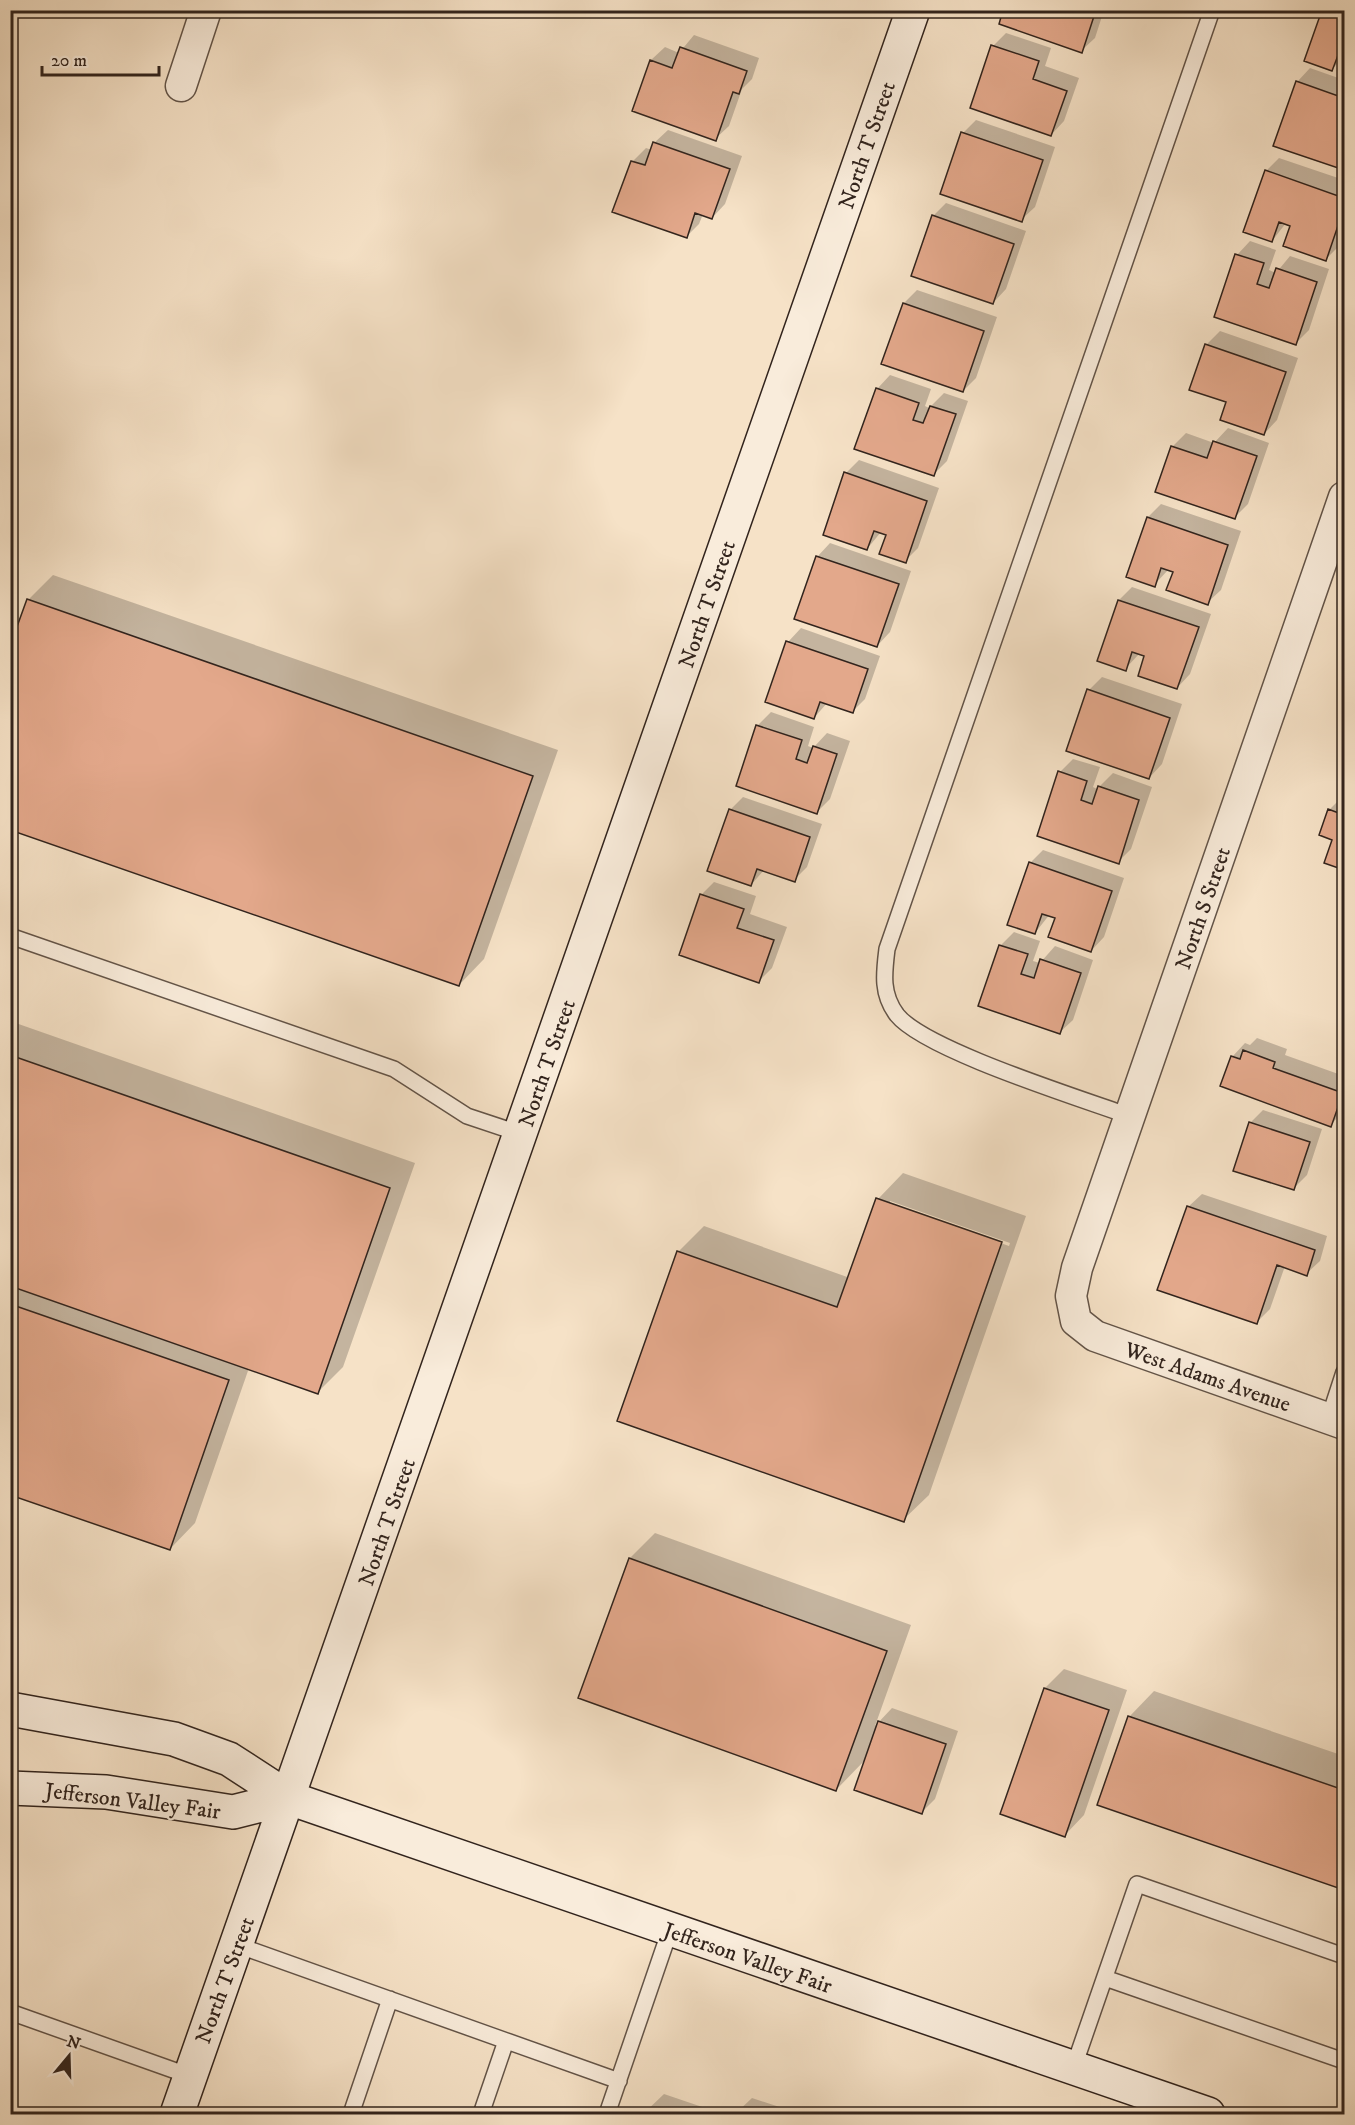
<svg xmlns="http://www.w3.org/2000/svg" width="1355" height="2125" font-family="'IM FELL DW Pica',serif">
<rect width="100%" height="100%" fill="#f6e2c7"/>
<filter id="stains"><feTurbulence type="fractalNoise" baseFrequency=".00333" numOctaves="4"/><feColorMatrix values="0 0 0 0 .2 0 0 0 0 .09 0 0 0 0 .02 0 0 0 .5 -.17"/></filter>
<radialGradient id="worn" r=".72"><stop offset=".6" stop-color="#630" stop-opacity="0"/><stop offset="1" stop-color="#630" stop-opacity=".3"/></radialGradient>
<!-- shadow -->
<path fill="#0003" fill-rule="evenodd" d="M1005,10H1104L1095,38L1081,51Z
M1324,10H1344V57L1332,69Z
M1006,33L1051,48L1045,66L1079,78L1064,121L1051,135L993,46Z
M694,35L759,58L752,79L742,89L729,126L715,139L634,110L651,60L665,47L679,53Z
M1310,68L1344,80V169L1275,145L1297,82Z
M976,120L1055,147L1035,207L1021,220L963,133Z
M668,130L742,156L725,204L712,218L703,214L699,224L686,237L614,211L633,161L646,148L652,150L654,143Z
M1279,158L1344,180V230L1339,246L1326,259L1291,225L1286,223L1272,241L1266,171Z
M946,203L1026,231L1006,289L993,303L933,216Z
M1250,241L1276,250L1269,270L1276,273L1290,256L1329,269L1309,330L1296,343L1216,316L1237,255Z
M917,290L997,317L976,378L963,391L904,303Z
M1220,331L1298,358L1277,420L1264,434L1228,401L1206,345Z
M890,375L931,389L925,406L929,408L944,393L968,401L947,461L934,474L877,389Z
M1228,428L1269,443L1248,504L1235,517L1157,491L1173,446L1186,433L1214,443Z
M859,460L939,488L918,548L905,561L888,534L881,532L867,549L846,473Z
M1161,504L1241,531L1221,590L1207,603L1175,571L1169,569L1154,585L1148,517Z
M830,543L911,571L890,632L877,646L817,557Z
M53,575L558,750L484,959L459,985L28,600Z
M1132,587L1211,614L1190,674L1177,688L1146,655L1140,653L1125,669L1119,600Z
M801,628L880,656L865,699L852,712L827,703L814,718L767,702L788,642Z
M1102,677L1182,704L1162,764L1149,778L1089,690Z
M771,712L814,727L808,746L813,748L827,733L850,741L830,799L817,812L757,726Z
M1073,759L1100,767L1093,787L1097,789L1113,773L1152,787L1131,849L1118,862L1060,772Z
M1343,796L1344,797V869L1326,862L1334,839L1329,810Z
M743,797L822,824L807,867L794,880L764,870L751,885L730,810Z
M1043,850L1124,878L1104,937L1091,951L1057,917L1050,914L1035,933L1030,863Z
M714,882L756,896L750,914L787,927L772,968L759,981L701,895Z
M1014,932L1040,941L1033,961L1040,963L1055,946L1093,960L1073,1020L1059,1033L980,1005L1001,945Z
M10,1021L415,1163L343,1367L318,1392L249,1368L195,1523L170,1549L10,1494Z
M1257,1038L1287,1049L1285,1055L1344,1076V1110L1331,1125L1232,1057L1245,1043L1250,1045Z
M1263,1110L1322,1129L1307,1175L1294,1188L1250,1123Z
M903,1173L1026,1216L929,1495L903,1520L678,1252L704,1226L850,1278L878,1199ZM890,1201L1010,1243L1009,1246L890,1204Z
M1202,1194L1327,1236L1320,1261L1306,1274L1285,1266L1270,1309L1257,1322L1188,1207Z
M655,1533L911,1625L875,1726L892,1708L958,1731L935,1799L922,1812L866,1759L836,1790L630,1558Z
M1064,1669L1127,1690L1084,1815L1065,1835L1045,1688Z
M1154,1691L1344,1756V1888L1099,1804L1129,1717Z
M664,2094L723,2114H643Z
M752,2098L801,2114H735Z"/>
<!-- building -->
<path fill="#e3a88b" stroke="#32241d" stroke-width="1.5" d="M1003,10H1096L1082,53L999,24Z
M1322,10H1344V52L1340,50L1332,71L1304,61Z
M991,45L1039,61L1033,79L1067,91L1051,136L970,108Z
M680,47L747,71L739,94L733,92L716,141L632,111L650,60L672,68Z
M1296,81L1344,98V170L1273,146Z
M961,132L1043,160L1022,222L940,194Z
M653,142L730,169L712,219L695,213L687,238L612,212L631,161L645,165Z
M1265,170L1344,198V208L1326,261L1283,246L1290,226L1279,222L1272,242L1243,232Z
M932,215L1014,244L993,304L911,276Z
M1235,254L1264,263L1257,284L1269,288L1276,268L1317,282L1296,345L1214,317Z
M903,303L984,331L963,392L881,364Z
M1205,344L1286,372L1264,435L1220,420L1226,402L1189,390Z
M876,388L919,403L913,420L923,423L930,406L956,414L934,476L854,449Z
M1213,441L1257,456L1235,519L1155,492L1171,446L1207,458Z
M844,472L927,501L906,563L879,554L886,535L874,531L867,550L823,535Z
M1147,517L1228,545L1208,605L1166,590L1173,572L1161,568L1155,587L1126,577Z
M816,556L899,584L877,647L794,619Z
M27,599L533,776L459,986L10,830V646Z
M1118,600L1199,627L1177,689L1138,676L1144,656L1132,652L1126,671L1097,661Z
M786,641L868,669L853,713L820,702L814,719L765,702Z
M1087,689L1170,718L1149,779L1066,751Z
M756,725L802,740L796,759L807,763L813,746L837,754L817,814L736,786Z
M1058,771L1087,781L1081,800L1092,804L1098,786L1139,800L1119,864L1037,836Z
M729,809L810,837L795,882L757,869L751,886L707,871Z
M1328,809L1344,815V870L1324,863L1332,840L1319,835Z
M1029,862L1112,891L1091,952L1048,937L1055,918L1042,914L1035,934L1007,925Z
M700,894L744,909L737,928L774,940L759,983L679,955Z
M999,945L1028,954L1021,974L1034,978L1040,959L1081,973L1060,1034L978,1006Z
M1243,1050L1275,1062L1273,1068L1343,1093L1331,1127L1220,1086L1231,1056L1240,1059Z
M10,1055L390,1188L318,1394L10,1286Z
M1249,1122L1310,1142L1294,1190L1233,1171Z
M876,1198L1002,1242L904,1522L617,1421L677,1251L837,1307Z
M1187,1206L1315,1250L1307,1276L1277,1265L1257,1324L1157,1290Z
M10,1304L229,1380L170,1550L10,1495Z
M629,1558L887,1651L836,1791L578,1698Z
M1044,1688L1109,1710L1065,1837L1000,1814Z
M1128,1716L1344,1790V1890L1097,1805Z
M878,1721L946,1744L922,1814L854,1790Z"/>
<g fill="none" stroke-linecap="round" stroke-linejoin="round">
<defs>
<path id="lane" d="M10,936L394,1069L467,1116L521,1134
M1129,1116C1080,1098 925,1050 897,1015C881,994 884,973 887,949L1212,10
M1329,1418L1344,1372
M237,1945L619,2081
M1105,1978L1344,2061
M10,2012L190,2076
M1073,2069L1137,1884L1344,1956
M351,2114L390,1999
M481,2114L506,2041
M607,2114L670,1930"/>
<path id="street" d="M181,86L206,10
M1344,497L1077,1268L1071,1296L1076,1321L1095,1336L1344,1424"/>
<path id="secondary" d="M10,1709L174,1739L229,1759L289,1798L1208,2114
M10,1788L106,1792L233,1812L289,1798
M177,2114L913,10"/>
</defs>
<!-- lane casing -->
<use href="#lane" stroke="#635448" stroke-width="18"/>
<!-- street casing -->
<use href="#street" stroke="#635448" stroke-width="33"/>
<!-- secondary casing -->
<use href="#secondary" stroke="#32241d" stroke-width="36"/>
<!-- lane -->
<use href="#lane" stroke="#f9ecdb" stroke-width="15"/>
<!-- street -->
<use href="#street" stroke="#f9ecdb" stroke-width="30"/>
<!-- secondary -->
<use href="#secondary" stroke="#f9ecdb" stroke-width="33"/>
</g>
<g text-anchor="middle" stroke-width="4.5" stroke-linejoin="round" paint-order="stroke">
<!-- street labels -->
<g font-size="22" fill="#32241d" stroke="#f9ecdb">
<text transform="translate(866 145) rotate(-71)" y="8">North T Street</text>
<text transform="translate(706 604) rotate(-71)" y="8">North T Street</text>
<text transform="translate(1202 908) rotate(-71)" y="8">North S Street</text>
<text transform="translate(546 1063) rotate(-71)" y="8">North T Street</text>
<text transform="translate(1208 1376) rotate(19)" y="8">West Adams Avenue</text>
<text transform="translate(386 1522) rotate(-71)" y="8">North T Street</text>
<text transform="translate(133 1800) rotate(7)" y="8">Jefferson Valley Fair</text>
<text transform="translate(748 1957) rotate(19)" y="8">Jefferson Valley Fair</text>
<text transform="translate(224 1980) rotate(-70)" y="8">North T Street</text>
</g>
</g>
<!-- margin -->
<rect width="1355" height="2125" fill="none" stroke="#f6e2c7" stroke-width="36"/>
<rect x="12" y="12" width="1331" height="2101" fill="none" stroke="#32241d" stroke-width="3"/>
<rect x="18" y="18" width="1319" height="2089" fill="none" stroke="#32241d" stroke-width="1.5"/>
<!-- north arrow -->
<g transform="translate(69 2056) rotate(19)" stroke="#f9ecdb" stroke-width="4.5" paint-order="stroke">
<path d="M0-4.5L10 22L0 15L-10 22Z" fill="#32241d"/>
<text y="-9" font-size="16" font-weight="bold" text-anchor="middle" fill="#32241d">N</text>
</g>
<!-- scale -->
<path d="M42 66v9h117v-9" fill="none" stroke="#32241d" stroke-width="3"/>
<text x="51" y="66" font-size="18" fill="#32241d" stroke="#f9ecdb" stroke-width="4.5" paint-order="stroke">20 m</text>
<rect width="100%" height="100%" filter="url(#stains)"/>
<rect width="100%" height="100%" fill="url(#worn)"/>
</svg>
